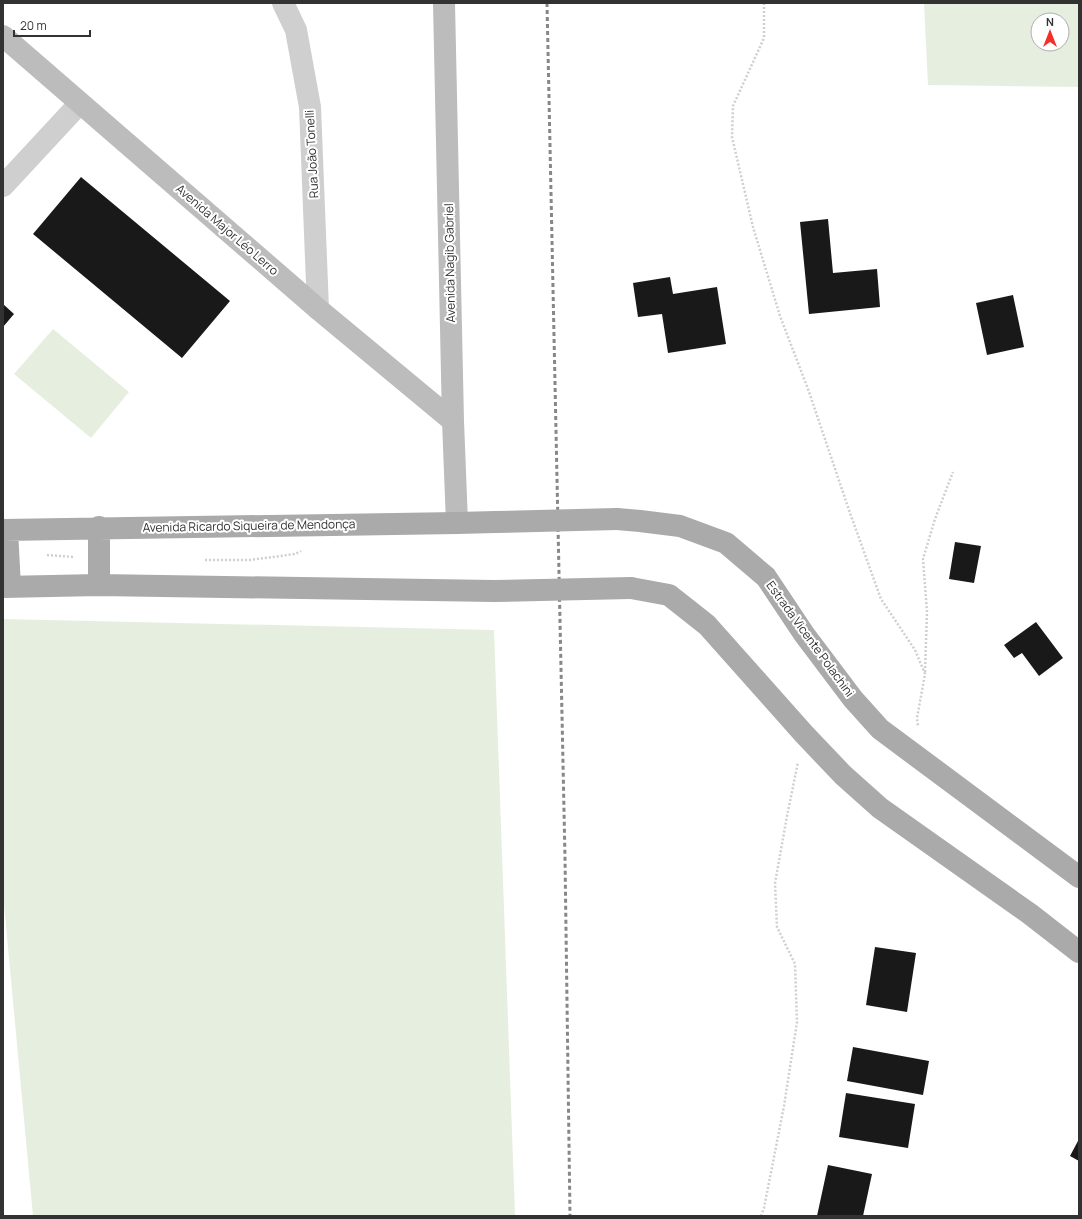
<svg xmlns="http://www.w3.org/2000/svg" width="1082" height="1219" font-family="Manrope,sans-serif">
<rect width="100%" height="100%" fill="#fff"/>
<!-- green -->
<path fill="#e6efdf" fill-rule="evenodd" d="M924,3H1079V87L928,85ZM1038,20H1062V44H1038Z
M53,329L129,392L91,438L14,374Z
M3,619L494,630L515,1216H33L3,894Z"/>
<!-- building -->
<path fill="#191919" d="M81,177L230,301L182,358L33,234Z
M828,219L833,273L877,269L880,307L809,314L800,222Z
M670,277L673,294L717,287L726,344L668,353L662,314L638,317L633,283Z
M1013,295L1024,347L987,355L976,303Z
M3,304L14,314L3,327Z
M955,542L981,546L974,583L949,579Z
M1036,622L1063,658L1039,676L1022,653L1014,658L1004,645Z
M875,947L916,953L907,1012L866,1005Z
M853,1047L929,1061L923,1095L847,1081Z
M846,1093L915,1104L908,1148L839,1137Z
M1079,1139V1161L1070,1156Z
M828,1165L872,1174L863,1216H817Z"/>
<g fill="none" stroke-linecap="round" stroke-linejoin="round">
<!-- path -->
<path stroke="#cfcfcf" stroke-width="2.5" stroke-dasharray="2 2" stroke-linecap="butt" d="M764,3V38L733,106L732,137L753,227L780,316L808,389L850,513L881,599L915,650L925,674L917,718L918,726
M47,555L74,557
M205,560H250L295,554L301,551
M925,672L927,612L923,559L935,519L953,472
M761,1216L764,1208L784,1106L797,1022L795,964L777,927L775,883L787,816L798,762"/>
<!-- street -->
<path stroke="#cfcfcf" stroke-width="22" d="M283,3L296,30L310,107L318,309
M3,186L80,103"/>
<!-- secondary -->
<path stroke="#bcbcbc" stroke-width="22" d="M444,3L453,421L457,523
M3,36L318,309L453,421"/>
<!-- primary -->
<path stroke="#aaa" stroke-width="22" d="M617,519L640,521L680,526L726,543L766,577L804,634L853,699L880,729L1079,877
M99,527V585
M3,530L457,523L496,522
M7,530L10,587
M3,587L99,585L494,591
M631,588L669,595L707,625L804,734L843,775L880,808L1030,914L1079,952"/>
<!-- rail -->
<path stroke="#878787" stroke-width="3" stroke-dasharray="4 3" stroke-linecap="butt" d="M547,3L565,858L570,1216"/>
<!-- primary-bridge -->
<path stroke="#aaa" stroke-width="22" d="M496,522L617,519
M494,591L631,588"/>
</g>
<g text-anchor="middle" stroke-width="4" stroke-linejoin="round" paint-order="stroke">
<!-- street labels -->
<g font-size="12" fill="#323232" stroke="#fff">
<text transform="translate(312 154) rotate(-93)" y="4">Rua João Tonelli</text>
<text transform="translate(227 230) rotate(41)" y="4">Avenida Major Léo Lerro</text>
<text transform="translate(450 263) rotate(-91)" y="4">Avenida Nagib Gabriel</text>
<text transform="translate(249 526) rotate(-1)" y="4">Avenida Ricardo Siqueira de Mendonça</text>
<text transform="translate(810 639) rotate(54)" y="4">Estrada Vicente Polachini</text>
</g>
</g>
<!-- border -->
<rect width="1082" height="1219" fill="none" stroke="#323232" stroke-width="8"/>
<!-- north arrow -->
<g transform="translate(1050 32)"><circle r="19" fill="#ffffff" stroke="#adadad"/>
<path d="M0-3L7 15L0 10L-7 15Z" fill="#f52f27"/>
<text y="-6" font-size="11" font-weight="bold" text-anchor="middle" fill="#323232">N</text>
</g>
<!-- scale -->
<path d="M14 30v6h76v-6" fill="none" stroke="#323232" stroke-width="2"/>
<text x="20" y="30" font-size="12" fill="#323232" stroke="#ffffff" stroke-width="3" paint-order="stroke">20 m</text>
</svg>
